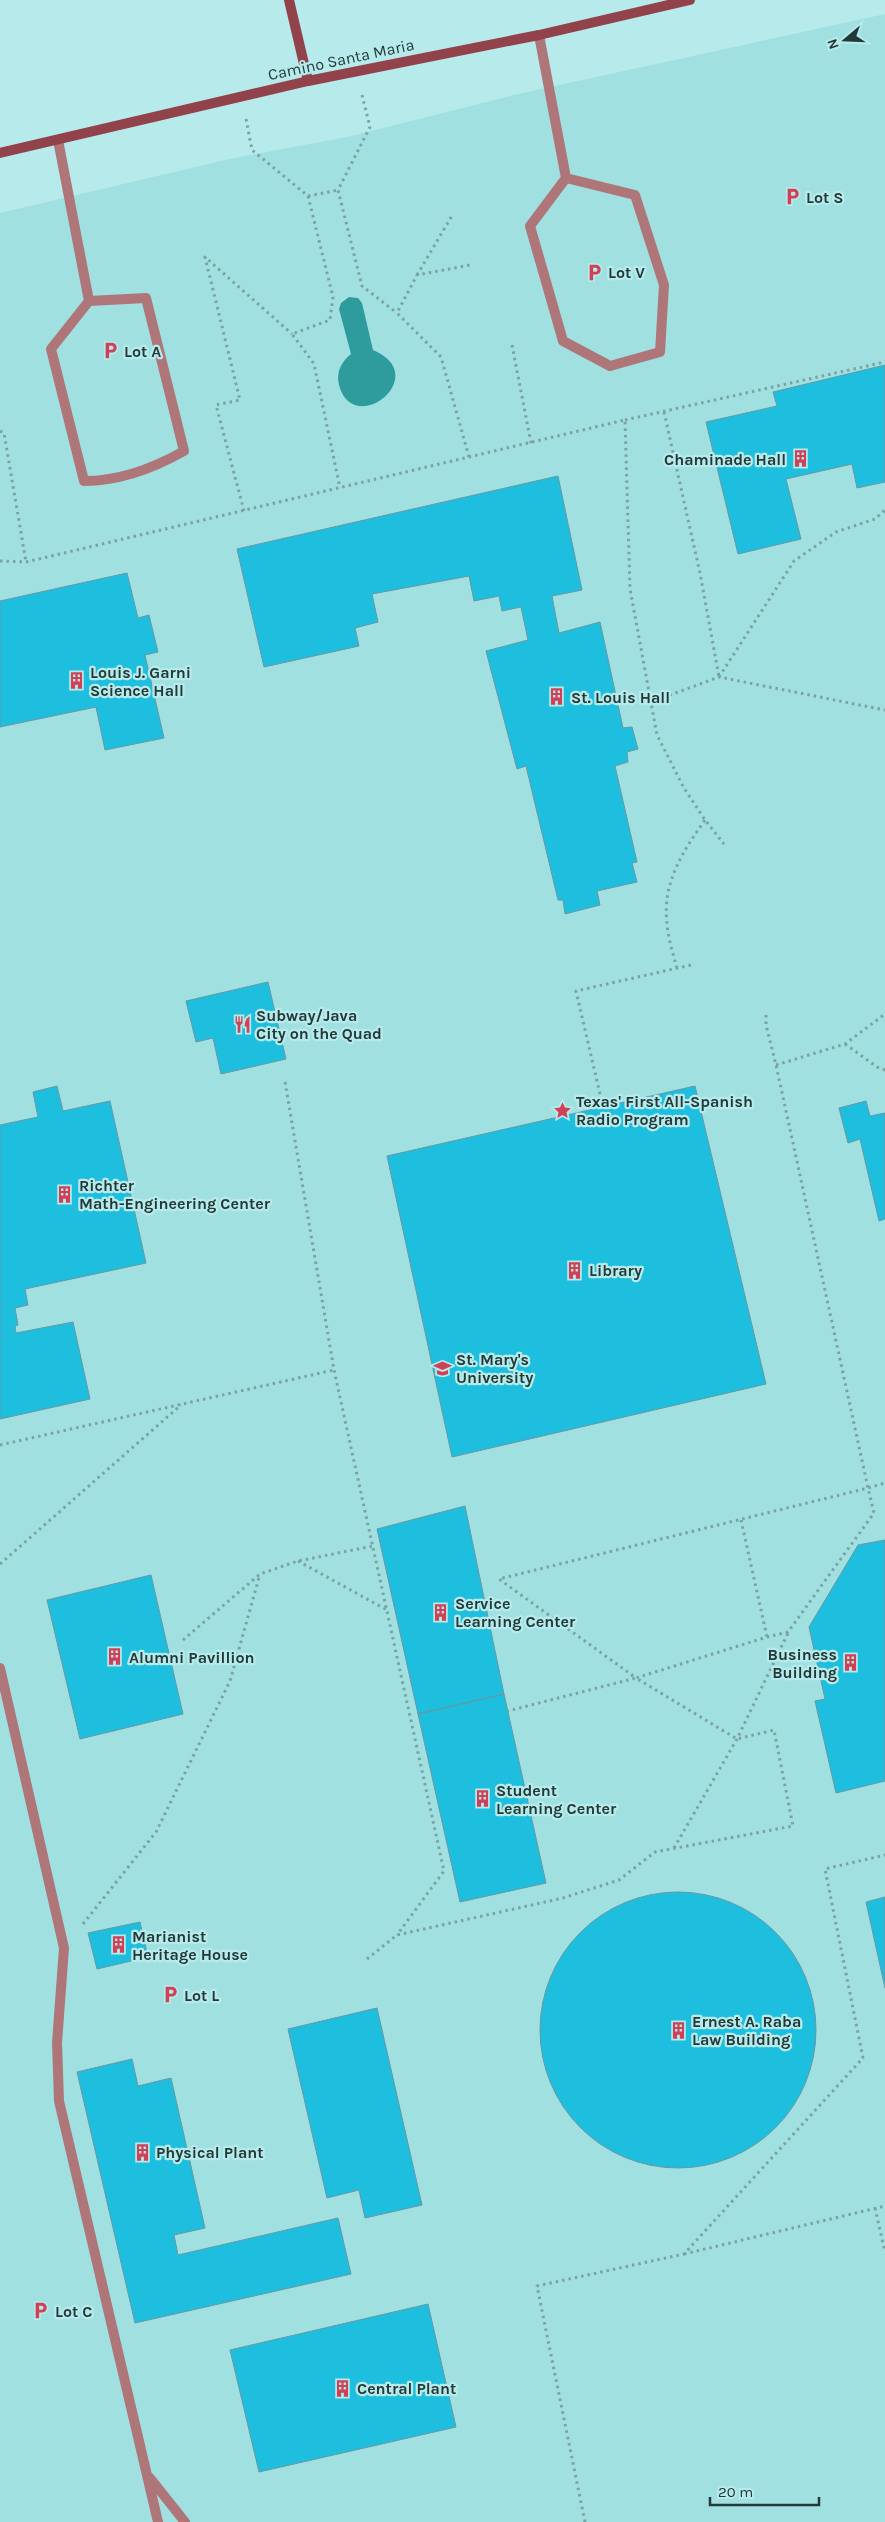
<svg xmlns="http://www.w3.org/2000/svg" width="885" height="2522" font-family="Karla,sans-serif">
<rect width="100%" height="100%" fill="#b7ebeb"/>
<!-- built -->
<path fill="#a1e0e0" d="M885,14V2522H0V213L234,158L347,137L518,94Z"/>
<!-- water -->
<path fill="#2e9c9d" d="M349,297L358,298L362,303L373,350C434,376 353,439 339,385C336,372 341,362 351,354L339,309L341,303Z"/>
<!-- building -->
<path fill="#1dbede" stroke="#6997a3" d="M885,365V482L857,488L852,464L786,479L801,539L738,554L706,422L777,406L773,392Z
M558,476L582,590L552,596L559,633L600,622L623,728L632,727L638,749L627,752L628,762L615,766L637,862L632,863L637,882L597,891L600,905L565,914L563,900H558L526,766L517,769L486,651L528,640L521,607L502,611L499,596L474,601L469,576L372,594L378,622L355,628L359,646L264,667L237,549Z
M127,573L138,618L149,615L158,652L145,655L164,738L105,750L96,707L0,727V601Z
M268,982L286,1059L221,1074L213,1038L196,1042L186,1001Z
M57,1086L63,1111L110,1101L146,1263L25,1289L28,1305L15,1308L18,1325L15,1326L16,1333L73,1322L90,1399L0,1419V1125L38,1117L33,1092Z
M695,1086L766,1384L452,1457L387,1156Z
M866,1101L870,1116L885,1113V1219L879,1221L860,1139L848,1143L839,1108Z
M465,1506L504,1694L418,1714L377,1529Z
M885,1540V1781L836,1793L815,1701L825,1699L809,1627L858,1545Z
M151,1575L183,1714L80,1739L47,1600Z
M504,1694L546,1883L460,1902L418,1714Z
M540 2030a138 138 0 1 1 276 0a138 138 0 1 1-276 0Z
M885,1897V1988L866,1902Z
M140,1922L148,1957L97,1969L88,1933Z
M377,2008L422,2205L365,2218L359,2190L327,2198L288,2029Z
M132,2059L138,2086L171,2078L205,2228L174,2235L178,2255L338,2218L351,2274L135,2323L77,2072Z
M428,2304L456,2427L259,2472L230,2350Z"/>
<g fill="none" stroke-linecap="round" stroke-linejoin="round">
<!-- path -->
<path stroke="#7ba2a2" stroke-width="3" stroke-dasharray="2.5 4" stroke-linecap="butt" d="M362,95L370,127L338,190L362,286L397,313
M246,119L252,150L308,196L333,297L330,320L292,334L314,364L340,488
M308,196L338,190
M417,275L453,214
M512,345L531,443
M664,412L700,573L719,677
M625,420L885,362
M0,431L4,433L26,562
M469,457L441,357L397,313L417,275L470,265
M244,511L216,405L240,400L205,257L292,334
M0,561L26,562L625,420L630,589L657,735L684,788L705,820L724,844
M719,677L794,561L836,532L875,519L885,510
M651,702L719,677L885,710
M677,968C673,954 668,938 667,923C662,883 683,851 705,820
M766,1015V1025L776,1065L868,1488L874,1513L788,1632L767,1637L636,1678L499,1579L868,1488L885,1483
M845,1044L877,1067L885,1070
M776,1065L845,1044L885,1014
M285,1082L334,1370L444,1871L397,1935
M600,1094L576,991L691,965
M0,1445L334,1370
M741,1520L767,1637
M298,1561L387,1610
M0,1564L181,1405
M183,1640L260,1574L298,1561L373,1546
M674,1848L737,1739L788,1633
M83,1924L156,1832L230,1681L260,1574
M367,1959L397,1935L563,1898L619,1880L655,1852L793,1826L774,1730L737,1739L636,1678L508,1711
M875,2208L885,2252
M684,2254L885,2206
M585,2522L537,2286L684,2254L863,2058L825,1869L885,1855"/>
<!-- lane -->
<path stroke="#af7679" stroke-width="10" d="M539,35L566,178L530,226L563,341L610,366L660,352L664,285L635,195L566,178
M58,140L89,301L51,349L84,481C119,481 154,468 184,451L146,298L89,301
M0,1668L64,1948L57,2043L59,2101L158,2522
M150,2478L185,2522"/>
<!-- secondary -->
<path stroke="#92424a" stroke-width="10" d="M289,0L308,81
M0,153L308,81L539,35L690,0"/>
</g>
<!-- icons -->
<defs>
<symbol id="parking-bare" viewBox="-9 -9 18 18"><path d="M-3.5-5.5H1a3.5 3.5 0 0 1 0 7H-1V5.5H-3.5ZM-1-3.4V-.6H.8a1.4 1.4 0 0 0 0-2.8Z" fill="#d04056" stroke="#b7ebeb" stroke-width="2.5" paint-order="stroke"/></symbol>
<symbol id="building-bare" viewBox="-9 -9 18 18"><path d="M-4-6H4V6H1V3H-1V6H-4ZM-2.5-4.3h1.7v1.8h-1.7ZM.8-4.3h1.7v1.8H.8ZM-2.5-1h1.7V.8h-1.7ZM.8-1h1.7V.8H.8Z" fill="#d04056" stroke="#b7ebeb" stroke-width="2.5" paint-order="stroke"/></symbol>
<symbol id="restaurant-bare" viewBox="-9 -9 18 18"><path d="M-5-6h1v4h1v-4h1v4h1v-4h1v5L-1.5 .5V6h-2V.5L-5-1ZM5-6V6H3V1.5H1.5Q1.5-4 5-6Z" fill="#d04056" stroke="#b7ebeb" stroke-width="2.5" paint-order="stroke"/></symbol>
<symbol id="sight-bare" viewBox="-9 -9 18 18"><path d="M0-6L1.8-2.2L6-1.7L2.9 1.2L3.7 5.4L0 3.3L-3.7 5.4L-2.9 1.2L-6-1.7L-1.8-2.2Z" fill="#d04056" stroke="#b7ebeb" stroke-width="2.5" paint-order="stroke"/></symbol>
<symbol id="university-bare" viewBox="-9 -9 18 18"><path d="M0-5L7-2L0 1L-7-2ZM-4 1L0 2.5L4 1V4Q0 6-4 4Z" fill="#d04056" stroke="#b7ebeb" stroke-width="2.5" paint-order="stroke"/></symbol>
</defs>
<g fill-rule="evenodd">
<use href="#parking-bare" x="780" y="184" width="25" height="25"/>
<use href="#parking-bare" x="582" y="260" width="25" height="25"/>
<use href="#parking-bare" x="98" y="338" width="25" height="25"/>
<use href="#building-bare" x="788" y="446" width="25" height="25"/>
<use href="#building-bare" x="64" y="668" width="25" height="25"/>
<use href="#building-bare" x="544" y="684" width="25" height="25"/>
<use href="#restaurant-bare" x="230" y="1012" width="25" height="25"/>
<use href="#sight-bare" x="550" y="1098" width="25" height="25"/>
<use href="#building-bare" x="52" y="1182" width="25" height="25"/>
<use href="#building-bare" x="562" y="1258" width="25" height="25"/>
<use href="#university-bare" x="430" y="1356" width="25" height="25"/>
<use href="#building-bare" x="428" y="1600" width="25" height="25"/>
<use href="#building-bare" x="102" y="1644" width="25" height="25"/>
<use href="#building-bare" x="838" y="1650" width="25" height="25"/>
<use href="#building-bare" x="470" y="1786" width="25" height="25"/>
<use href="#building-bare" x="106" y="1932" width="25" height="25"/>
<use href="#parking-bare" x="158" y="1982" width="25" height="25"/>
<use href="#building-bare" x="666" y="2018" width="25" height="25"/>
<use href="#building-bare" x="130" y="2140" width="25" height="25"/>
<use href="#parking-bare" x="28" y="2298" width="25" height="25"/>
<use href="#building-bare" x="330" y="2376" width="25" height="25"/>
</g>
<g text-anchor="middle" stroke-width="4.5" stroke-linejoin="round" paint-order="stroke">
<!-- street labels -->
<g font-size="16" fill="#233838" stroke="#b7ebeb">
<text transform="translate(341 59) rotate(-12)" y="6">Camino Santa Maria</text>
</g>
<!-- poi labels -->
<g font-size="16" font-weight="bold" fill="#233838" stroke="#b7ebeb" text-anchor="start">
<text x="806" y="203">Lot S</text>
<text x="608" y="278">Lot V</text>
<text x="124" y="357">Lot A</text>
<text x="786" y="465" text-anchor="end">Chaminade Hall</text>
<text x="90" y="678">Louis J. Garni<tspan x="90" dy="18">Science Hall</tspan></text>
<text x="571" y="703">St. Louis Hall</text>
<text x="256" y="1021">Subway/Java<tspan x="256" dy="18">City on the Quad</tspan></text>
<text x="576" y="1107">Texas' First All-Spanish<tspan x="576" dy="18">Radio Program</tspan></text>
<text x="79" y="1191">Richter<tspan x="79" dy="18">Math-Engineering Center</tspan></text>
<text x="589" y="1276">Library</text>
<text x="456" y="1365">St. Mary's<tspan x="456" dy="18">University</tspan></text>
<text x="455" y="1609">Service<tspan x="455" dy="18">Learning Center</tspan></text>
<text x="837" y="1660" text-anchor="end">Business<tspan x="837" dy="18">Building</tspan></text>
<text x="129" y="1663">Alumni Pavillion</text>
<text x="496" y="1796">Student<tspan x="496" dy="18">Learning Center</tspan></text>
<text x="132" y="1942">Marianist<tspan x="132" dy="18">Heritage House</tspan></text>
<text x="184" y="2001">Lot L</text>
<text x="692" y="2027">Ernest A. Raba<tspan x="692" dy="18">Law Building</tspan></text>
<text x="156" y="2158">Physical Plant</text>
<text x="55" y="2317">Lot C</text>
<text x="357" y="2394">Central Plant</text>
</g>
</g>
<!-- north arrow -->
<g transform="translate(845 40) rotate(251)" stroke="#b7ebeb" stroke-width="4" paint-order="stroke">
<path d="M0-4L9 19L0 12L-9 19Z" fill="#233838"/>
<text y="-8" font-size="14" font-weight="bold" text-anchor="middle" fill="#233838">N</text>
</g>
<!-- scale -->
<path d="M710 2497v8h109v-8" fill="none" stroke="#233838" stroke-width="2.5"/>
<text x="718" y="2497" font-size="15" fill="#233838" stroke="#b7ebeb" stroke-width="4" paint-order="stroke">20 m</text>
</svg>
